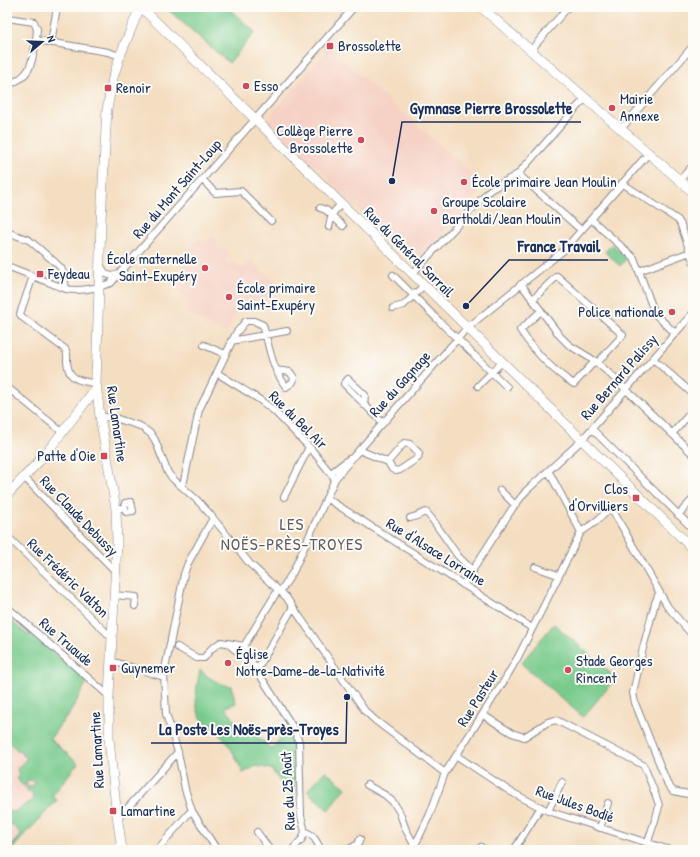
<svg xmlns="http://www.w3.org/2000/svg" width="700" height="857" font-family="'Patrick Hand',sans-serif">
<rect width="100%" height="100%" fill="#fdfcf7"/>
<filter id="ink" filterUnits="userSpaceOnUse"><feTurbulence type="fractalNoise" baseFrequency=".025" numOctaves="2"/><feDisplacementMap in="SourceGraphic" scale="8" xChannelSelector="R" yChannelSelector="G"/><feConvolveMatrix kernelMatrix="1 2 1 2 8 2 1 2 1" color-interpolation-filters="sRGB"/></filter>
<filter id="wash" filterUnits="userSpaceOnUse"><feTurbulence type="fractalNoise" baseFrequency=".012" numOctaves="4" result="noise"/><feDisplacementMap in="SourceGraphic" scale="16" xChannelSelector="R" yChannelSelector="G"/><feGaussianBlur stdDeviation="0.9" result="paint"/><feColorMatrix in="noise" values="0 0 0 0 0 0 0 0 0 0 0 0 0 0 0 0 0 1.4 0 .05"/><feComposite in="paint" operator="in"/></filter>
<g filter="url(#wash)">
<rect width="100%" height="100%" fill="#f4dec1"/>
<!-- built -->
<path fill="#f6d1c5" d="M329,48L455,159L484,186L414,264L328,180V176L317,167H314L269,122L270,116Z
M212,236L230,254L224,261L228,266L233,262L242,270L251,260L272,280L271,295L259,307L255,304L251,308L247,303L237,313L226,333L184,312L189,299L171,285L181,269L190,261L187,258L191,253L188,250L198,239L207,241Z
M7,736L58,790L52,796L57,800L11,850H7Z"/>
<!-- green -->
<path fill="#79cb8d" stroke="#4a7d76" d="M165,7H227L255,32L229,63Z
M612,244L627,258L620,266L605,252Z
M7,617L28,635L32,633L87,682L67,718H65L50,739L78,763L52,796L57,800L11,850H9L21,835L20,832L7,821V811L14,812L32,801L33,796L26,789L28,787H32L34,783L31,780H27L26,783L27,786L25,787L16,779L19,775L17,769L27,758L7,741Z
M554,624L616,678L583,717L521,663Z
M200,670C209,678 219,685 231,686L236,703L225,707L238,725C250,727 262,741 272,749L287,729L295,744V803L271,769L256,766L243,773C238,762 233,750 225,740C218,732 208,727 202,719C192,705 197,686 200,670Z
M325,771L346,788L328,810L307,791Z"/>
</g>
<g filter="url(#ink)">
<g fill="none" stroke-linecap="round" stroke-linejoin="round">
<defs>
<path id="street" d="M691,7L693,8
M7,18L34,22L37,29L36,40L108,52L120,56
M51,43L57,7
M531,50L568,7
M7,85C31,77 32,64 36,40
M621,129L693,46
M518,174L581,230
M203,180L215,193L241,191L271,221
M680,180L693,165
M622,183L678,220L681,225L693,261
M320,208L326,210L343,226
M591,219L634,258L655,314L675,333
M329,227L332,214L341,204
M7,232L29,240L56,263L61,268L64,275L66,289
M100,265L106,274L112,276L119,274
M7,266L66,289C82,292 97,288 111,283L354,7
M639,271L693,251
M412,274L490,190L518,174L576,108L586,98
M393,275L438,320
M33,276L20,314L22,317L65,349C68,353 67,356 67,361C68,381 80,380 96,384
M521,284L560,336L569,345L595,361L611,375L693,454
M533,299L557,276L623,335L597,363
M393,308L404,305L424,285
M541,311L520,330C535,352 551,370 574,384L595,361
M440,322L471,352
M231,341L287,331
M204,345L225,354
M474,355L507,387
M653,359L693,394
M217,373L260,400L273,410L312,450L335,479
M478,386L502,362
M7,387L62,432
M364,405L365,395L349,380L348,379L344,384L381,421L382,423
M100,416L118,419L140,426L151,434L155,440L168,473L173,479L197,500L209,513L250,564L286,597L365,711L376,721L445,773
M592,429L693,529
M672,434L693,410
M359,450L388,462L392,469L396,471L400,470L418,458L419,453L410,444L404,443L388,462
M549,472L581,532
M331,473L349,459
M24,477L116,572
M181,486L184,481L199,410L236,333L246,321H254L263,325C270,349 271,366 286,387L293,382L294,378L290,372L276,370
M500,490L515,505
M284,497L309,447
M326,498L532,628
M116,509L125,507L126,512L133,511L131,502L125,503V507
M678,515L693,499
M213,518L188,563L184,574L164,674L166,714L178,752L185,789L192,811L217,850
M410,518C416,517 420,514 426,512L432,519L458,556L473,571
M7,536L112,638
M535,567L558,575
M463,585L512,509L526,491L581,441L693,313
M280,592L293,572L335,479L353,457L467,328L564,250L649,153
M659,593L655,603L643,648L633,693L635,703L668,785L673,791L693,795
M114,595L136,597L135,606
M7,607L109,696
M228,644L244,657L249,660
M244,646L246,653L294,729L299,742L301,816L305,832L302,839L292,850
M244,646L278,590
M177,647L197,658H204L211,649L221,642L244,646
M111,661L164,677
M257,670L293,607
M483,715L512,733L524,737L548,722L556,720L643,765C645,767 659,803 659,806C658,813 650,834 648,842
M457,756L511,792L548,811L670,850
M367,785L385,795L393,802L399,811L406,830L417,850
M548,811L562,782
M117,816L123,813L178,752
M600,828L608,803
M257,832L270,850
M305,832C314,834 317,843 321,850
M481,847L484,850
M157,850L189,813L192,811
M348,850L358,844L360,839
M412,850L419,837L430,814L445,773L504,681L518,657L581,532L594,523L609,510L613,511L668,607L693,636
M514,850L541,807"/>
<path id="secondary" d="M141,7L693,549
M481,7L693,192
M7,495L44,456L97,387
M122,850L116,808L109,739V696L117,542L116,509L100,416L96,384L101,220L107,109L113,78L120,56L140,7"/>
</defs>
<!-- street casing -->
<use href="#street" stroke="#888690" stroke-width="8"/>
<!-- secondary casing -->
<use href="#secondary" stroke="#888690" stroke-width="10"/>
<!-- street -->
<use href="#street" stroke="#fff" stroke-width="6"/>
<!-- secondary -->
<use href="#secondary" stroke="#fff" stroke-width="9"/>
</g>
</g>
<!-- markers -->
<g fill="#d1495b" stroke="#fdfcf7" stroke-width="1.5">
<rect x="326" y="42" width="8" height="8" rx="2"/>
<circle cx="246" cy="86" r="4"/>
<rect x="104" y="84" width="8" height="8" rx="2"/>
<circle cx="612" cy="108" r="4"/>
<circle cx="361" cy="140" r="4"/>
<circle cx="464" cy="182" r="4"/>
<circle cx="434" cy="211" r="4"/>
<circle cx="205" cy="268" r="4"/>
<rect x="36" y="270" width="8" height="8" rx="2"/>
<circle cx="229" cy="297" r="4"/>
<circle cx="672" cy="312" r="4"/>
<rect x="100" y="452" width="8" height="8" rx="2"/>
<rect x="632" y="494" width="8" height="8" rx="2"/>
<circle cx="228" cy="663" r="4"/>
<rect x="109" y="664" width="8" height="8" rx="2"/>
<circle cx="568" cy="670" r="4"/>
<rect x="109" y="807" width="8" height="8" rx="2"/>
</g>
<g text-anchor="middle" stroke-width="4" stroke-linejoin="round" paint-order="stroke">
<!-- poi labels -->
<g font-size="15" fill="#1b2f5e" stroke="#fdfcf7" text-anchor="start">
<text x="338" y="51">Brossolette</text>
<text x="254" y="91">Esso</text>
<text x="116" y="93">Renoir</text>
<text x="620" y="104">Mairie<tspan x="620" dy="17">Annexe</tspan></text>
<text x="353" y="136" text-anchor="end">Collège Pierre<tspan x="353" dy="17">Brossolette</tspan></text>
<text x="472" y="187">École primaire Jean Moulin</text>
<text x="442" y="207">Groupe Scolaire<tspan x="442" dy="17">Bartholdi/Jean Moulin</tspan></text>
<text x="197" y="264" text-anchor="end">École maternelle<tspan x="197" dy="17">Saint-Exupéry</tspan></text>
<text x="48" y="279">Feydeau</text>
<text x="237" y="293">École primaire<tspan x="237" dy="17">Saint-Exupéry</tspan></text>
<text x="664" y="317" text-anchor="end">Police nationale</text>
<text x="96" y="461" text-anchor="end">Patte d'Oie</text>
<text x="628" y="494" text-anchor="end">Clos<tspan x="628" dy="17">d'Orvilliers</tspan></text>
<text x="236" y="659">Église<tspan x="236" dy="17">Notre-Dame-de-la-Nativité</tspan></text>
<text x="576" y="666">Stade Georges<tspan x="576" dy="17">Rincent</tspan></text>
<text x="121" y="673">Guynemer</text>
<text x="121" y="816">Lamartine</text>
</g>
<!-- street labels -->
<g font-size="15" fill="#1b2f5e" stroke="#fdfcf7">
<text transform="translate(177 189) rotate(-49)" y="5">Rue du Mont Saint-Loup</text>
<text transform="translate(409 252) rotate(45)" y="5">Rue du Général Sarrail</text>
<text transform="translate(619 377) rotate(-49)" y="5">Rue Bernard Palissy</text>
<text transform="translate(400 384) rotate(-48)" y="5">Rue du Gagnage</text>
<text transform="translate(298 420) rotate(45)" y="5">Rue du Bel Air</text>
<text transform="translate(117 424) rotate(82)" y="5">Rue Lamartine</text>
<text transform="translate(79 516) rotate(46)" y="5">Rue Claude Debussy</text>
<text transform="translate(436 552) rotate(32)" y="5">Rue d'Alsace Lorraine</text>
<text transform="translate(68 578) rotate(44)" y="5">Rue Frédéric Valton</text>
<text transform="translate(66 642) rotate(41)" y="5">Rue Truaude</text>
<text transform="translate(478 698) rotate(-58)" y="5">Rue Pasteur</text>
<text transform="translate(97 750) rotate(-93)" y="5">Rue Lamartine</text>
<text transform="translate(288 791) rotate(-93)" y="5">Rue du 25 Août</text>
<text transform="translate(575 804) rotate(20)" y="5">Rue Jules Bodié</text>
</g>
<!-- quarter labels -->
<g font-size="17" letter-spacing="1" fill="#625c65" stroke="#fdfcf7">
<text x="292" y="530">LES<tspan x="292" dy="20">NOËS-PRÈS-TROYES</tspan></text>
</g>
</g>
<!-- callouts -->
<path fill="none" stroke="#1b2f5e" stroke-width="1.5" d="M392 181L402 122H581M466 306L509 260H608M347 697L346 743H151"/>
<g fill="#1b2f5e" stroke="#fdfcf7" stroke-width="1.5">
<circle cx="392" cy="181" r="4"/>
<circle cx="466" cy="306" r="4"/>
<circle cx="347" cy="697" r="4"/>
</g>
<g font-size="16" text-anchor="middle" font-weight="bold" fill="#1b2f5e" stroke="#fdfcf7" stroke-width="4" stroke-linejoin="round" paint-order="stroke">
<text x="491" y="114">Gymnase Pierre Brossolette</text>
<text x="559" y="252">France Travail</text>
<text x="249" y="735">La Poste Les Noës-près-Troyes</text>
</g>
<!-- margin -->
<rect width="700" height="857" fill="none" stroke="#fdfcf7" stroke-width="24"/>
<!-- north arrow -->
<g transform="translate(42 42) rotate(71)" stroke="#fdfcf7" stroke-width="3" paint-order="stroke">
<path d="M0-3L7 15L0 10L-7 15Z" fill="#1b2f5e"/>
<text y="-6" font-size="11" font-weight="bold" text-anchor="middle" fill="#1b2f5e">N</text>
</g>
</svg>
